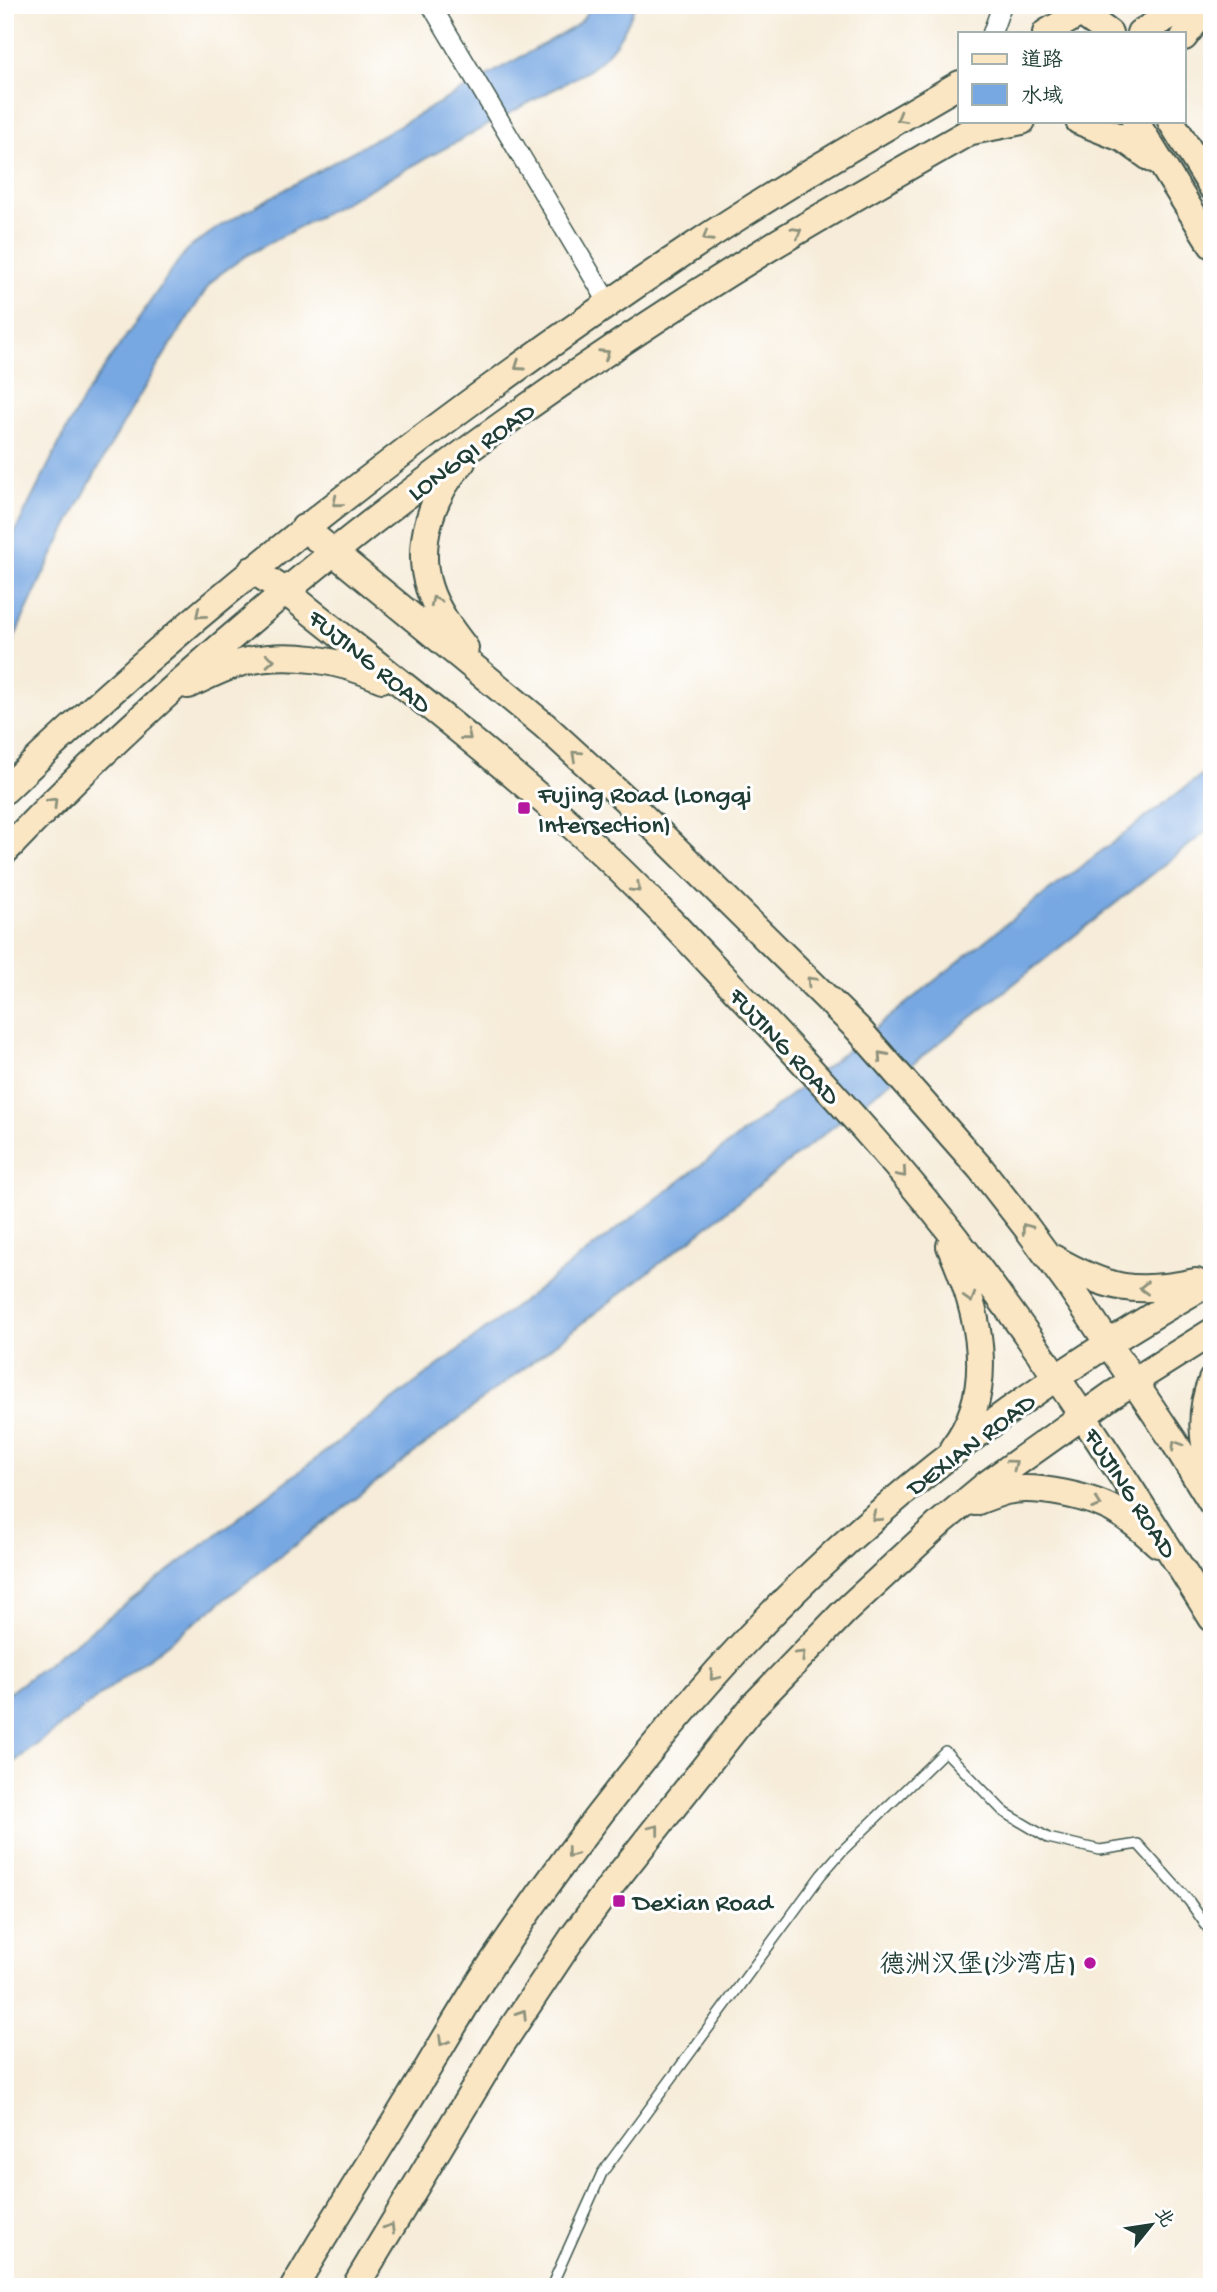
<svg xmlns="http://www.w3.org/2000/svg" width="1217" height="2292" font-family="'Gochi Hand','LXGW WenKai TC',sans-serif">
<rect width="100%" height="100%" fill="#fff"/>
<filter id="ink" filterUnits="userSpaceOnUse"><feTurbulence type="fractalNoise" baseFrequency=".0143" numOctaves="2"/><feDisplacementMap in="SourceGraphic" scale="14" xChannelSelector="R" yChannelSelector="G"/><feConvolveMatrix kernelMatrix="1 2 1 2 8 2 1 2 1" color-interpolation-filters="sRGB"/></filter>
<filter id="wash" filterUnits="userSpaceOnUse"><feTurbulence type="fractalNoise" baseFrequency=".00686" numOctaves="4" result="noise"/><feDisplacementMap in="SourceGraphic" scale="28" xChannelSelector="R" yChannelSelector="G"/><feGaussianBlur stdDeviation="1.57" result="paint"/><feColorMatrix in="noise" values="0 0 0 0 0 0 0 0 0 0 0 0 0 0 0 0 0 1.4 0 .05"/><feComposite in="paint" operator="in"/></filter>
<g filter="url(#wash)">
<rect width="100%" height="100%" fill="#f6ecd9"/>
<!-- water -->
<path fill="#78a8e2" stroke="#4c728b" stroke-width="2" d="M591,5H635C623,37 613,52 586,72L247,255L220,274L210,284C131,403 60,528 5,660V552L65,432L84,397L179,260L189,248L220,226L574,27L583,19Z
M1212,767V827L695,1236L5,1769V1696L752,1126L1016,916Z"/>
</g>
<g filter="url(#ink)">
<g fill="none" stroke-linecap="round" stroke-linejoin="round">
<defs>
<path id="lane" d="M551,2287L602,2173L821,1875L842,1851L945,1751L1004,1812L1048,1838L1100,1850L1138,1844L1189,1901L1212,1934"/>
<path id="street" d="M431,5L609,304
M992,33L1002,5"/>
<path id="secondary" d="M1081,13L1109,33
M1046,33L1094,5
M1140,33L1188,5
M1184,37L1208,5
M1079,121L1124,139L1152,159
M1135,121L1212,245
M1171,121L1212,187
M972,131L1022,121
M462,462C432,494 415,545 429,588C436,610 451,630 465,648
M304,528L544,725L626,800L858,1029L981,1169L1027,1228L1071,1288L1173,1440L1212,1503
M252,570L285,591C387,673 491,752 588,840C643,890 694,946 745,1000C827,1086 908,1174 979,1269C1063,1381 1138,1499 1212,1618
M188,685C206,677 224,667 243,662C289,651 341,660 382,679
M5,790C216,588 447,411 689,249C777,190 869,137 960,84
M5,851C230,617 488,421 764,251C838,206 913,164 988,121
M950,1246C978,1308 999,1389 953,1448
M1053,1258C1107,1289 1134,1295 1196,1282
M1212,1380C1199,1411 1202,1442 1212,1474
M975,1502C985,1498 996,1494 1006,1491C1035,1484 1094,1497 1119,1513C1133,1521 1146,1533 1158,1544
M294,2287C330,2225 369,2165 406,2104C436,2056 462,2008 493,1962C561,1861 638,1761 718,1671C858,1514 1030,1384 1212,1281
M355,2287L499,2048L573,1937L612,1884L754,1705L844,1612L940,1523L987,1484L1112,1395L1212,1332"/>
</defs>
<!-- lane casing -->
<use href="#lane" stroke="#3f574d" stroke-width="12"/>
<!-- street casing -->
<use href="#street" stroke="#3f574d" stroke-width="21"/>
<!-- secondary casing -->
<use href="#secondary" stroke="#3f574d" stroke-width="30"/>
<!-- lane -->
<use href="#lane" stroke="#fff" stroke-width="9"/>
<!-- street -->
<use href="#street" stroke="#fff" stroke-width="18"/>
<!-- secondary -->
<use href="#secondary" stroke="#fbe6c4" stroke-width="26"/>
</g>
<!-- one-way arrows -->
<defs><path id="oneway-chevron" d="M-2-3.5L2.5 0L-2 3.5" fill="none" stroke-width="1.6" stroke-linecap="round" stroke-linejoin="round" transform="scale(1.75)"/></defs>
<g stroke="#8d927c">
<use href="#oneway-chevron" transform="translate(901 118) rotate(150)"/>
<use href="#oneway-chevron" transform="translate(797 232) rotate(-30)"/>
<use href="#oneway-chevron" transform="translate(707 237) rotate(147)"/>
<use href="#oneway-chevron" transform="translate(605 354) rotate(-33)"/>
<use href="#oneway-chevron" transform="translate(519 366) rotate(145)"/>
<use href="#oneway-chevron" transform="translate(337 502) rotate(141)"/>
<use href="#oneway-chevron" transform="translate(435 601) rotate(-116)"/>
<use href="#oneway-chevron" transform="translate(200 614) rotate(140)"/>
<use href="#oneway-chevron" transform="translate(270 660) rotate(-4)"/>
<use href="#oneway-chevron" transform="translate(467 736) rotate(39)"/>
<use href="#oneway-chevron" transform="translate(576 755) rotate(-138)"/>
<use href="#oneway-chevron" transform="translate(53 802) rotate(-46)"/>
<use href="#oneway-chevron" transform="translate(636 888) rotate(45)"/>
<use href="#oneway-chevron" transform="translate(811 981) rotate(-134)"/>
<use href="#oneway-chevron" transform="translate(882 1056) rotate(-132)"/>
<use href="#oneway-chevron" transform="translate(902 1173) rotate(49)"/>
<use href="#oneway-chevron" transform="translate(1026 1228) rotate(-127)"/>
<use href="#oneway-chevron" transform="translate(1144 1288) rotate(179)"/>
<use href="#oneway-chevron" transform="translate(970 1298) rotate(73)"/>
<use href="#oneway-chevron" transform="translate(1176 1445) rotate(-122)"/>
<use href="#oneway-chevron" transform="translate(1013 1464) rotate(-37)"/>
<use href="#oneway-chevron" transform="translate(1097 1504) rotate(19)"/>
<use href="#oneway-chevron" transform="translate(876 1517) rotate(140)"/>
<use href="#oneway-chevron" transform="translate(801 1655) rotate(-45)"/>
<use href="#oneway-chevron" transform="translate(714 1676) rotate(130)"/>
<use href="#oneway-chevron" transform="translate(655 1829) rotate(-52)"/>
<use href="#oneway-chevron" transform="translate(571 1853) rotate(127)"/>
<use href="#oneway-chevron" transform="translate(522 2014) rotate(-57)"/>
<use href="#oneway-chevron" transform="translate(443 2041) rotate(121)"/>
<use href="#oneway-chevron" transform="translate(390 2228) rotate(-59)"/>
</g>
</g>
<!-- markers -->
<g fill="#b5179e" stroke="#fff" stroke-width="2.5">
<rect x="517" y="801" width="14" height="14" rx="3.5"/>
<rect x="612" y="1894" width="14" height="14" rx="3.5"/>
<circle cx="1090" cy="1963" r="7"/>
</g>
<g text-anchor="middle" stroke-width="6" stroke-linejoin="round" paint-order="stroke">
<!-- street labels -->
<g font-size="26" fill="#1f3d34" stroke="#fff">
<text transform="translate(470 450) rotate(-36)" y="9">LONGQI ROAD</text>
<text transform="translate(371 660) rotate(39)" y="9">FUJING ROAD</text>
<text transform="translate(786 1045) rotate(47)" y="9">FUJING ROAD</text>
<text transform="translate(970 1443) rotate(-37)" y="9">DEXIAN ROAD</text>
<text transform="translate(1132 1492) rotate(57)" y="9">FUJING ROAD</text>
</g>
<!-- poi labels -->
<g font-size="26" fill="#1f3d34" stroke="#fff" text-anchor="start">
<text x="538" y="802">Fujing Road (Longqi<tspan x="538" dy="30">Intersection)</tspan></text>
<text x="633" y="1910">Dexian Road</text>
<text x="1076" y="1972" text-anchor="end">德洲汉堡(沙湾店)</text>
</g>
</g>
<!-- margin -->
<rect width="1217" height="2292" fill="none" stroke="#fff" stroke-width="28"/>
<!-- legend -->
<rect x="958" y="32" width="228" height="91" fill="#ffffff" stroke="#a5b1ae" stroke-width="2"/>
<rect x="972" y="54" width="35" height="10" fill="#fbe6c4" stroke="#a5b1ae" stroke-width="2"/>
<text x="1021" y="66" font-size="21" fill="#1f3d34">道路</text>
<rect x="972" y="84" width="35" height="21" fill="#78a8e2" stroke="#a5b1ae" stroke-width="2"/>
<text x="1021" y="102" font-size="21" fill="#1f3d34">水域</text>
<!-- north arrow -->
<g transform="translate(1151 2225) rotate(60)" stroke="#ffffff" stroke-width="5" paint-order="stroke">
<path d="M0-5L12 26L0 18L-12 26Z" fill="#1f3d34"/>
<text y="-10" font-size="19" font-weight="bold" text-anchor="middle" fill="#1f3d34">北</text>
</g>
</svg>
